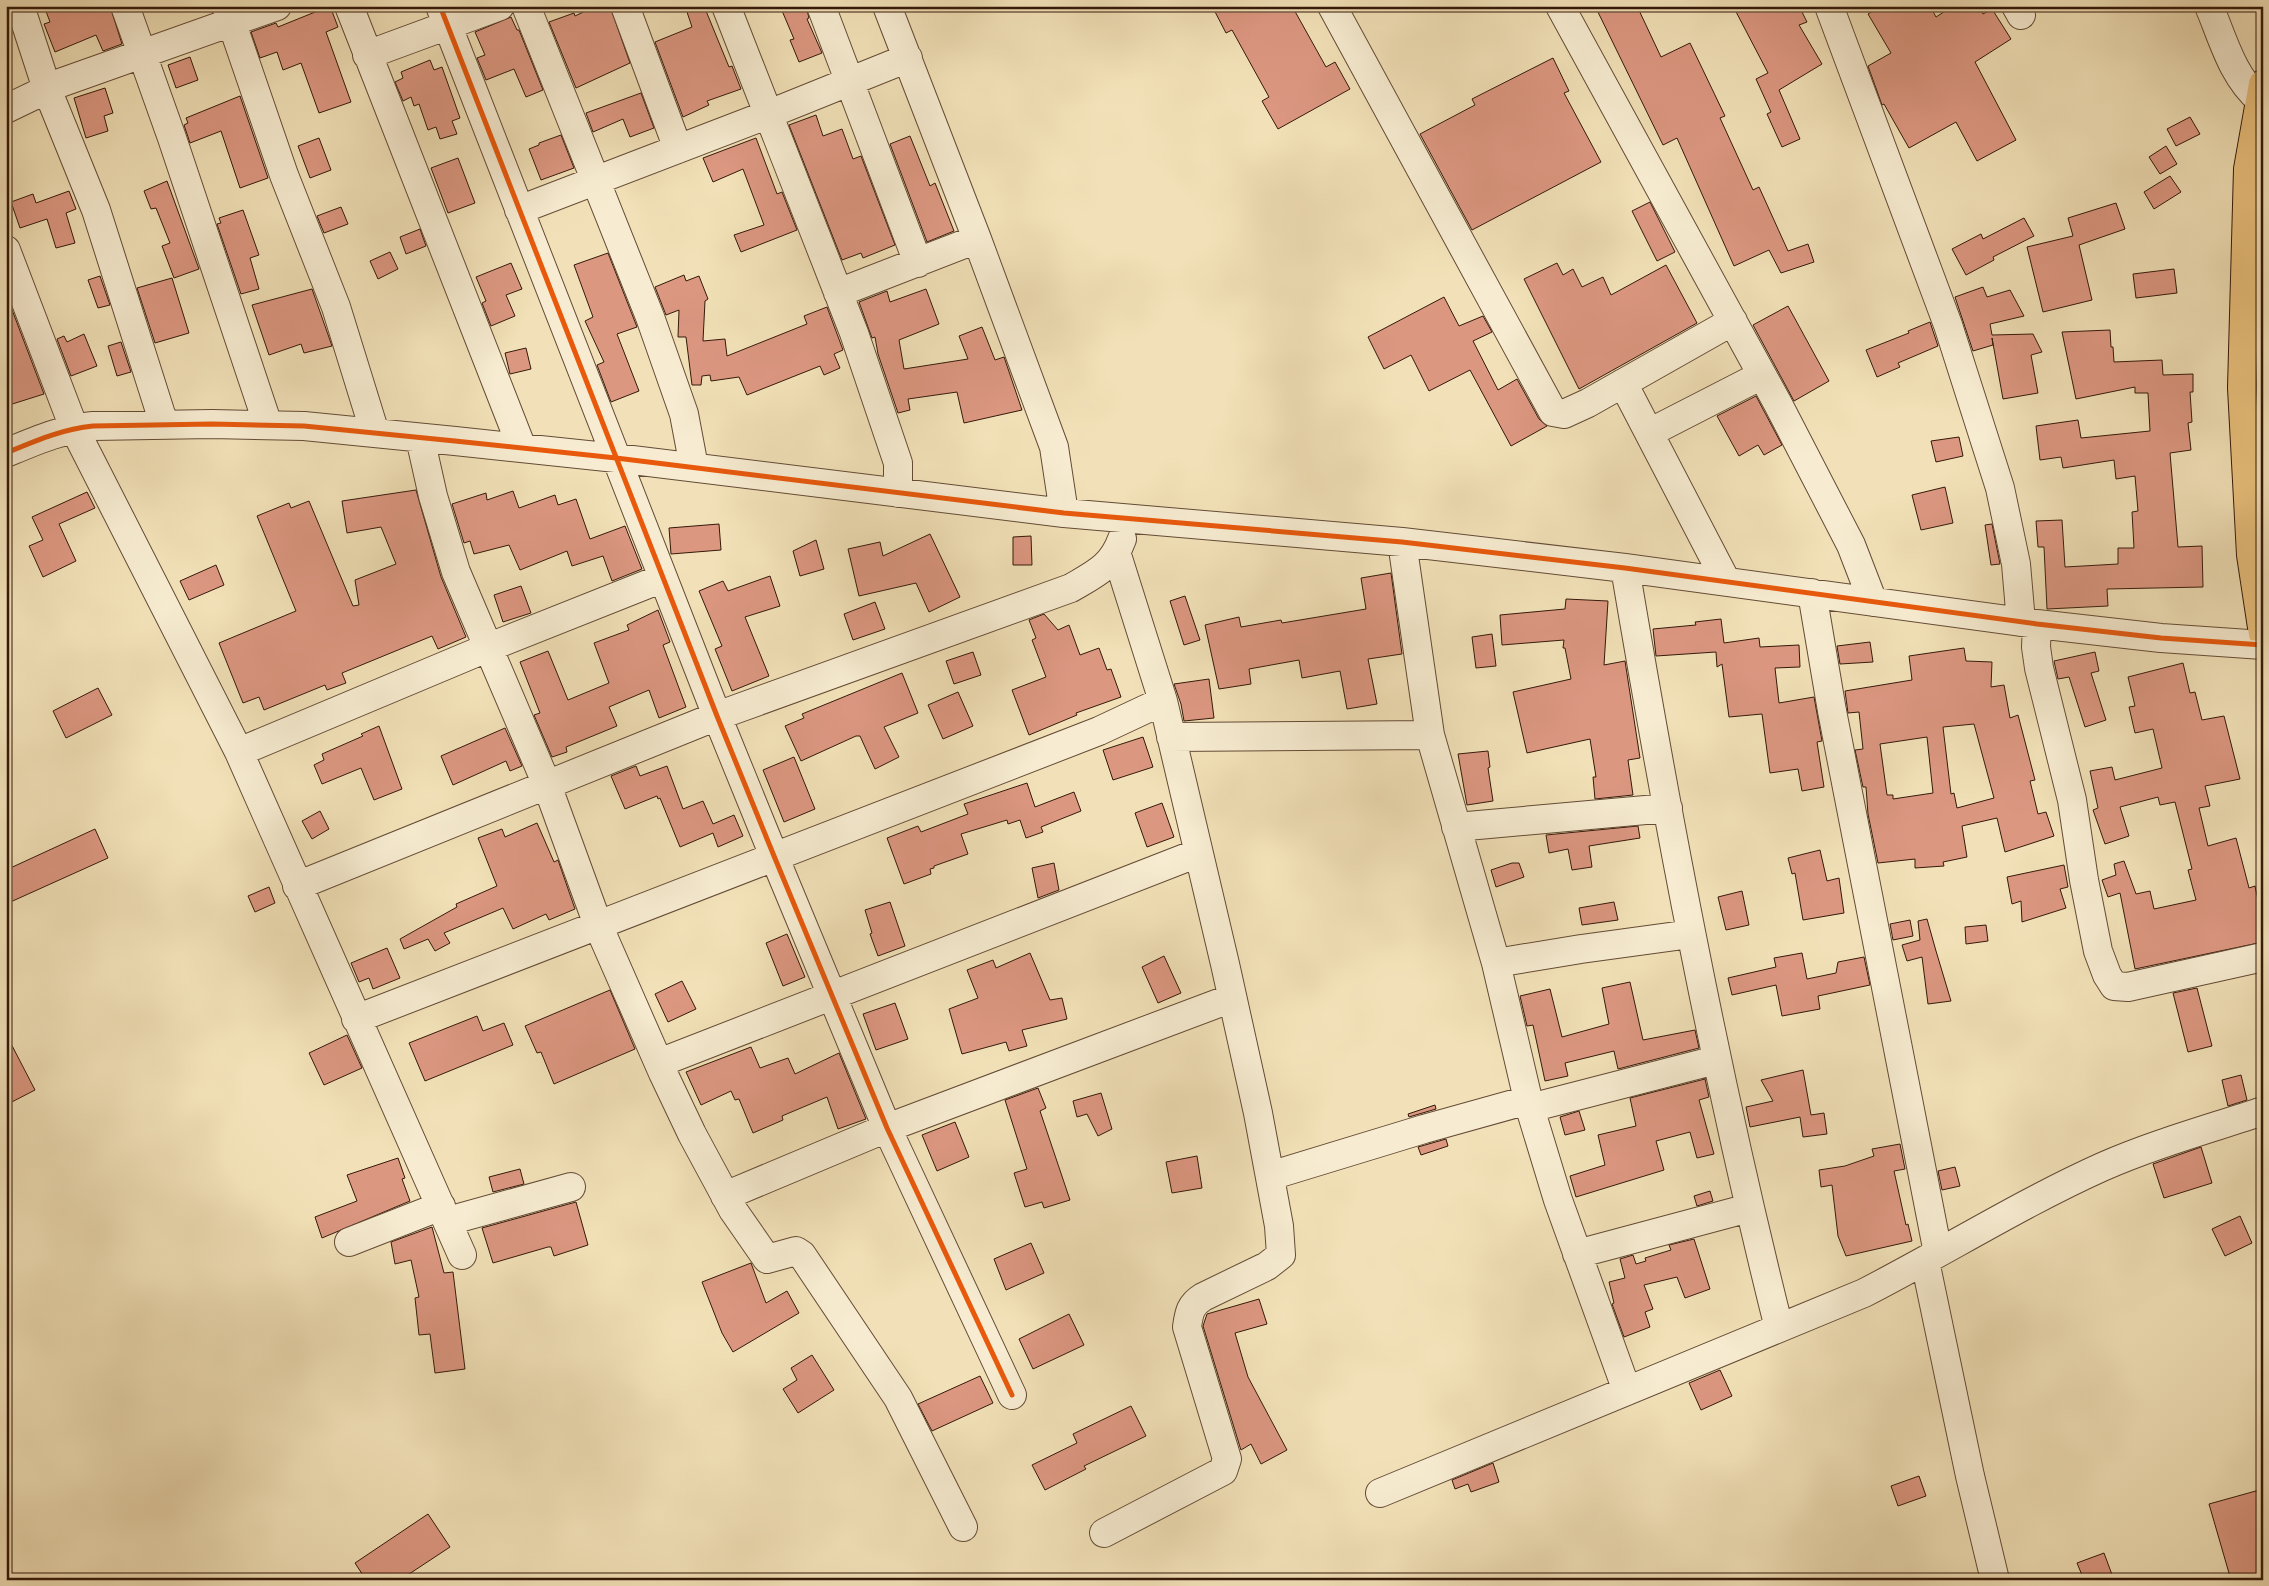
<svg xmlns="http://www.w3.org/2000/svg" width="2269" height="1586" font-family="'Libre Caslon Text',serif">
<rect width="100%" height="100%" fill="#f2e1b8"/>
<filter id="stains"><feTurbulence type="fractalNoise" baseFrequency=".004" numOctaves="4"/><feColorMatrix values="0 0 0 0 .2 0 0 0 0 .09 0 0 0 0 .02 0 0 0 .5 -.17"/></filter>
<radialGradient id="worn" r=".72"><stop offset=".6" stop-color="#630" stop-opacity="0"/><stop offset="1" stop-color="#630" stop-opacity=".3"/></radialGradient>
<!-- building -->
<path fill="#dc9781" stroke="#341909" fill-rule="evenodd" d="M44,6H110L122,44L103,51L96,35L55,52L44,24L50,22Z
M330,6L338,27L326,32L351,102L319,113L301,63L283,70L277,52L260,58L251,32L276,23L278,27Z
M596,6H610L630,63L576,88L549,22L574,13L575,16Z
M685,6H704L729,67L732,66L741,89L707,101L709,105L683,117L655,42L692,27Z
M780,6H806L809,18L807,19L822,53L799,62L790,40L794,39Z
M1212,6H1292L1326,67L1335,62L1350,89L1278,129L1262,101L1269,97L1232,30L1226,33Z
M1595,6H1637L1661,57L1690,43L1725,116L1720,118L1753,190L1759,187L1788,251L1808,244L1814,262L1781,273L1769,250L1734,266L1677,138L1663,145Z
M1733,6H1799L1807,22L1799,25L1822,64L1779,90L1800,139L1782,147L1767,114L1771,112L1756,79L1768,73Z
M1881,6H1930L1936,17L1953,6H1978L1983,14L1992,9L2011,39L1975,62L2016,140L1977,161L1956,122L1909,148L1884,104L1882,105L1868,66L1891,53L1868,14Z
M511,17L517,30H519L543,90L526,97L514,69L486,80L477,58L485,55L475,32Z
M190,57L198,80L176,88L168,65Z
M1553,58L1569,91L1564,93L1601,162L1472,230L1420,134L1475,105L1472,99Z
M430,60L434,70L442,67L460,118L452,121L457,134L440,139L436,127L428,130L419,104L414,106L411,97L403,101L395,82L403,78L401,72Z
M105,88L113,113L104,116L108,131L86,138L74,98Z
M641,93L654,128L630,137L623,119L593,132L586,113Z
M240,96L268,178L240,188L221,131L190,143L184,125L188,123L186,118Z
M816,115L823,136L842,129L853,159L861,156L895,245L863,258L861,253L842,260L789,125Z
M2190,117L2200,134L2176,146L2167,129Z
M561,135L574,168L541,180L529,149L539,145V143Z
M910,136L930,186L935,183L954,231L927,242L890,144Z
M319,138L331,170L310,178L298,146Z
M756,138L777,194L782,192L797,230L741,252L734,235L764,225L743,169L713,182L703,158Z
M2166,146L2177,164L2160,174L2149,157Z
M458,158L475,203L448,213L431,168Z
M2170,176L2181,192L2154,209L2144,192Z
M167,181L199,269L174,278L162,246L170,243L156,208L151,209L144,191Z
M69,191L76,209L66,213L75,243L56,248L47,219L20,228L11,202L33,194L36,203Z
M1650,202L1675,252L1657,261L1632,211Z
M2116,203L2125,229L2079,245L2092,300L2043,312L2027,247L2073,236L2068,218Z
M341,207L348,224L324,233L317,216Z
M243,210L259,255L250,258L259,289L241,294L217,224L221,223L219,218Z
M2024,218L2034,236L1993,257L1994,260L1966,275L1952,249L1981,234L1983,239Z
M420,229L426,246L406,254L400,237Z
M390,252L398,269L378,279L370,261Z
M608,253L637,327L617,334L639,391L611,402L597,365L604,362L585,321L593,317L574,265Z
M511,263L522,289L506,295L515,316L491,326L482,303L486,301L476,277Z
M1557,263L1563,275L1573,269L1582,287L1603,277L1611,295L1666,265L1697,323L1579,389L1524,279Z
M2174,269L2177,293L2136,298L2133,274Z
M684,275L686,281L699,276L708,299L705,301L703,341L725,339L727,356L807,324L804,316L827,307L843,350L834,354L840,368L824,375L820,366L747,395L739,377L711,381L710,375L702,376L701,385H692L686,337H678L679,310L666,315L655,287Z
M100,276L110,305L98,308L88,280Z
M172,278L189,333L155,343L137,288Z
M1983,287L1987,297L2010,290L2024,316L1990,324L1992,335L2033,334L2042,352L2031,355L2038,393L2003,399L1992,338L1993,345L1973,351L1955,297Z
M312,289L332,346L304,353L301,344L269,355L252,305Z
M926,289L939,324L899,340L904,369L968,359L959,336L982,327L995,360L1004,357L1022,410L964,423L957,392L908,399L910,410L898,413L878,354L875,337L872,338L859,302L887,291L890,302Z
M6,294L44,394L6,406Z
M1444,297L1459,326L1483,316L1492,332L1473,341L1498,390L1517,379L1539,419L1547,426L1511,446L1470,370L1429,391L1411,355L1384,369L1368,337Z
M1788,306L1829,381L1794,401L1753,325Z
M1930,322L1938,346L1898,363L1900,367L1877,377L1866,350L1909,333L1908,331Z
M2110,330L2111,347H2113L2114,362L2162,360L2163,375L2193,374V392H2190L2192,422L2188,423L2191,450L2170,453L2178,547L2202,546L2203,587L2107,589L2108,606L2047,609L2044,547H2038L2036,521L2062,520L2065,567L2118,564V548H2134L2132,512L2138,511L2135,476L2116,479L2114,460L2063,468L2061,457L2040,460L2036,426L2078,420L2081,438L2150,431L2148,393H2135V387L2076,399L2062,332Z
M84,334L97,366L71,376L57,339L64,336L67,342Z
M121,342L131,372L117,376L108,346Z
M526,348L531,369L510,374L505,353Z
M1756,396L1782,445L1764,455L1758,445L1739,456L1717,416Z
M1959,437L1963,456L1936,462L1931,441Z
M1945,487L1953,523L1921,530L1912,495Z
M416,490L441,577L466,637L438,649L432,636L342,673L346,683L327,690L325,685L264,710L259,697L243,703L219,643L296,611L257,516L289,503L291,508L309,501L353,606L359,605L355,580L396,564L381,527L347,533L342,501Z
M513,491L519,508L555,495L558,505L576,499L590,539L625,526L642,569L612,581L603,556L572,566L567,551L520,570L509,545L474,554L470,541L464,543L452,504L486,493L487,500Z
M87,492L95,508L59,524L76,561L43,577L29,546L43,540L32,517Z
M719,524L721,550L671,554L669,528Z
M1992,524L2000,564L1991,565L1985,525Z
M930,534L960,597L929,612L916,583L859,596L848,549L880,542L883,556Z
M1031,536L1032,565H1013V537Z
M816,540L824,569L800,576L793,551Z
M216,565L224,585L189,600L180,581Z
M1391,573L1402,654L1368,659L1377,704L1347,709L1340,671L1302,678L1299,660L1249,669L1251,684L1219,689L1205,625L1239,617L1241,627L1281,620L1282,623L1366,609L1361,578Z
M770,576L780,606L745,617L769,676L732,691L715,649L722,646L699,591L723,581L728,591Z
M521,586L531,613L503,622L494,595Z
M1185,596L1200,640L1184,645L1170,601Z
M1566,599L1608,601L1604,665L1625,661L1640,758L1628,760L1633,795L1595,799L1593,777H1596L1590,739L1527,753L1513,692L1571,679L1565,648H1563L1564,640L1502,645L1500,615L1565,609Z
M875,602L885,629L853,640L844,614Z
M658,610L670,642L663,645L686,707L659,718L649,690L609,707L617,726L566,747L567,752L552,757L534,715L540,713L520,662L548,651L568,700L609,683L594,643L629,630L627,625Z
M1044,614L1058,630L1069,625L1080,655L1099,648L1107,670L1111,669L1121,697L1076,713L1077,715L1029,735L1012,690L1046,677L1032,640L1036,638L1029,620Z
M1721,619L1724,643L1759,638L1760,647L1799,645L1800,667L1775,668L1779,703L1814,697L1822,741L1817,742L1824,787L1802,791L1798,769L1770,773L1762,714L1729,717L1722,664L1717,667L1716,652L1656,656L1653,629L1696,625L1695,622Z
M1492,634L1496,666L1476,668L1472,637Z
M1870,642L1873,662L1840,664L1837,646Z
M1964,648L1966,661L1992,662L1991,687L2004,685L2010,718L2018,715L2035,780L2030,781L2038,814L2046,812L2054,836L2005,852L1997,818L1962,826L1967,857L1943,862L1944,866L1915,868V859L1878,863L1868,814L1866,787H1863L1855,750L1863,749L1859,712L1848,713L1845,691L1912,680L1909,656ZM1974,724L1994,798L1957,808L1954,793L1951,794L1943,727ZM1927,737L1933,793L1893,799V795H1887L1880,744Z
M973,652L981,675L954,684L946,661Z
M2095,652L2099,671L2091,673L2106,720L2085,727L2069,677L2058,679L2054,661Z
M2183,663L2190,693L2195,692L2202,720L2224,716L2240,779L2205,786L2210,806L2199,808L2208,846L2236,838L2249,888L2255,886L2263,924V942L2135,969L2120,893L2108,897L2102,880L2116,875L2114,864L2124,861L2136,894L2150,891L2154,909L2196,900L2188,870L2192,869L2175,802L2160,805L2158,797L2120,807L2129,836L2105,844L2093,810L2098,808L2090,771L2112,767L2115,780L2162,768L2153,729L2135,733L2129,707L2135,706L2128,677Z
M902,673L918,713L884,727L899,757L875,769L860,736H856L801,761L785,726L804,718L802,714Z
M1209,679L1214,718L1184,721L1181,704L1174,684Z
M98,688L112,715L66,738L53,711Z
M958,692L973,726L943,739L928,705Z
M379,726L402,789L374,800L361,768L322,784L314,765L324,760L322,754L363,736L361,734Z
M505,728L522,766L510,771L506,761L453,785L441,756Z
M1143,737L1153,767L1113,780L1103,750Z
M1488,751L1490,767L1488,768L1493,801L1467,805L1458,754Z
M794,757L815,809L784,822L763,770Z
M636,766L640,776L667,766L683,809L703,801L713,824L734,815L743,836L718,847L713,833L680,847L660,798L658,799L657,796L625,809L611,776Z
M1027,783L1035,807L1074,792L1081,811L1041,827L1043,832L1026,838L1020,820L1008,824L1007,820L961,834L968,854L934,866V868L930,869L931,874L904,884L887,838L918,826L921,832L968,814L964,804Z
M1162,803L1174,837L1147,847L1135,813Z
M320,811L329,829L312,839L302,821Z
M537,823L554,862L558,860L575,909L549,920L546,914L513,929L503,908L444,933L450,943L435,951L428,939L404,949L400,939L457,907L456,904L497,886L478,838L502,829L505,837Z
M1638,826L1640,838L1589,846L1592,867L1572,870L1568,849L1549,853L1546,835Z
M95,829L108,858L6,904V870Z
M1820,850L1827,881L1839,878L1844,913L1803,920L1795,873L1792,874L1788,858Z
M1054,863L1059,890L1038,898L1032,868Z
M1512,863H1519L1524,877L1496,887L1491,870Z
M2064,865L2068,887L2060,889L2066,908L2022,922L2021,901L2012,904L2007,877Z
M269,887L275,903L255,912L248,896Z
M1742,891L1749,925L1726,930L1718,897Z
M890,902L905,946L878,956L870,934L872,933L865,910Z
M1614,902L1618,920L1582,925L1579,908Z
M1927,919L1936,951L1951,1001L1928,1004L1922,957L1907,961L1902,945L1920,940L1918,921Z
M1910,920L1913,936L1893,940L1890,924Z
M1986,925L1988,941L1966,944L1965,927Z
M787,934L805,977L783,986L766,943Z
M387,948L400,978L373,989L369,978L359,982L351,963Z
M1030,953L1050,1000L1062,998L1067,1019L1022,1030L1027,1046L1009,1051L1006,1042L962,1054L949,1009L978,998L967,970L993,960L996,968Z
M1802,953L1807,979L1836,973L1838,962L1864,957L1870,985L1818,996L1820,1009L1782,1016L1776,985L1732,995L1728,978L1776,967L1774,958Z
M1164,956L1181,993L1158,1003L1142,967Z
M682,981L696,1009L668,1022L655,994Z
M1630,982L1643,1040L1695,1030L1699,1048L1618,1069L1614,1051L1565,1063L1568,1076L1545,1081L1533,1025L1527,1026L1520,996L1550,989L1562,1037L1609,1024L1602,988Z
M2197,988L2212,1046L2188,1052L2173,993Z
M610,990L635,1049L554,1084L541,1052L537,1053L525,1026Z
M895,1003L908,1039L876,1050L863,1014Z
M477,1016L483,1031L504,1023L513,1045L425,1081L409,1043Z
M6,1034L35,1090L6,1105Z
M347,1035L362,1068L324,1085L309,1053Z
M751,1047L760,1068L788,1058L795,1074L839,1053L866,1119L838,1129L827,1097L782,1116L783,1120L753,1133L739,1099L735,1100L731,1091L701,1105L686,1072Z
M1803,1070L1811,1115L1824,1113L1827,1134L1803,1137L1800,1117L1750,1127L1746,1107L1773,1101L1761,1080Z
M2241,1075L2247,1100L2228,1106L2222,1080Z
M1705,1079L1709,1097L1699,1100L1714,1154L1697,1158L1690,1132L1656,1141L1664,1170L1576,1197L1570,1176L1605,1165L1598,1135L1636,1126L1630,1098Z
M1038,1088L1046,1108L1040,1111L1070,1200L1044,1208L1042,1202L1025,1207L1014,1173L1027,1169L1005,1100Z
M1101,1093L1112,1129L1098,1136L1087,1114L1077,1117L1073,1101Z
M1435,1105L1436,1109L1409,1117L1408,1114Z
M1579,1111L1585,1130L1565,1135L1560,1117Z
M955,1122L969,1157L937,1171L922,1135Z
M1446,1139L1448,1146L1421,1155L1418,1147Z
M1900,1144L1905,1169L1894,1171L1906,1225L1908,1224L1912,1241L1846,1256L1838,1236L1832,1185L1821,1187L1819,1170L1845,1166L1874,1156L1872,1149Z
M2201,1147L2212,1183L2164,1198L2153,1164Z
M1197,1156L1202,1188L1172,1193L1166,1162Z
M398,1158L405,1178L402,1179L410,1201L322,1238L315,1217L357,1201L347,1175Z
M1955,1167L1960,1186L1942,1190L1938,1171Z
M520,1169L524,1184L493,1192L489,1177Z
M1710,1191L1713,1201L1697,1206L1694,1196Z
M576,1202L588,1245L554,1256L551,1247H548L493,1263L482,1228Z
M2240,1216L2252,1243L2225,1256L2212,1229Z
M432,1227L444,1273L453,1272L465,1369L435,1373L430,1334L419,1335L415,1298L419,1297L411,1260L395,1264L391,1242Z
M1694,1239L1710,1289L1685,1298L1677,1277L1644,1285L1653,1309L1645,1312L1650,1327L1624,1337L1612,1304L1614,1303L1609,1282L1625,1278L1620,1259L1633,1255L1636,1264L1646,1261L1645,1258L1671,1250L1669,1245Z
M1031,1243L1044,1273L1006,1290L994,1259Z
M751,1263L766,1303L787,1291L799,1313L733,1352L722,1333L702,1282Z
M1259,1299L1267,1324L1235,1333L1248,1377L1287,1450L1261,1464L1251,1444L1241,1450L1240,1447L1203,1326L1207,1314Z
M1069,1314L1084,1345L1033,1369L1019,1339Z
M812,1355L834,1390L798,1413L783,1389L797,1380L791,1368Z
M1720,1370L1732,1396L1701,1410L1689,1383Z
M980,1376L993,1403L932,1431L918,1404Z
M1131,1406L1146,1436L1084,1466L1086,1469L1045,1490L1032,1465L1077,1443L1073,1434Z
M1493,1463L1499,1482L1471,1492L1468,1484L1455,1489L1452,1480Z
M1919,1476L1926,1496L1898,1506L1891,1486Z
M2263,1489V1580H2231L2209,1504Z
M428,1514L450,1547L400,1580H366L355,1563Z
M2104,1553L2114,1580H2084L2077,1563Z"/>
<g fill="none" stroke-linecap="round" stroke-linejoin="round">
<defs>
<path id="minor" d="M20,6L47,89L96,210L164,424
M125,6L172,138L268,425
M226,6L284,175L336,307L375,433
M349,6L522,448
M440,6L717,716L774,856L887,1128L1012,1395
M526,6L650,317L684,414L694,467
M625,6L678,149
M726,6L854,333L898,463V493
M821,6L918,263
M887,6L977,239L1054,447L1064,513
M1332,6L1553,412L1564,414L1588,403L1733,321
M1560,6L1778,404L1851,545L1873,602
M1829,6L1948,325L2000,488L2016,564L2021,622
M2016,6L2021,15
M2209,6C2223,39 2232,76 2260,100
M367,55L500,6
M6,109L60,83L277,6
M519,210L769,114L908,58
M6,250L74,428L239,752L462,1255
M838,293L977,239
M1623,383L1726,581
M1649,433L1762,375
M420,438L433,496L456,572L547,785L598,925L663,1073L692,1134L733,1210L767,1259L796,1251L802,1255L898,1398L963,1527
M6,453C35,441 62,429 93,426L212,424L304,426L455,441L616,458L1064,513L1402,542L1625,568L2037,624L2161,638L2263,645
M1402,542L1430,735L1496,963L1530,1108L1558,1200L1627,1391
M1625,568C1668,823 1716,1077 1779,1328
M1812,593L1832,711L1938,1253
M2037,624L2036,647L2039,668L2072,800L2084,880L2098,951L2107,975L2114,986L2128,987L2263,957
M1171,737L1430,735
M239,752L487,648L663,578
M1456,827L1668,808
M297,886L717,716L1071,588C1095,574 1112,567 1122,539
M1496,963L1581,949L1691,934
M356,1019L1099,731L1163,701
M659,1063L1198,853
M1530,1108L1716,1060
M1270,1176L1424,1129L1528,1100
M725,1196L887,1128L1232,998
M448,1221L571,1187
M349,1242L441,1206
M1577,1254L1749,1208
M1925,1261L1970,1476L1995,1580
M1380,1493L1864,1293C1944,1252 2020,1204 2102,1167C2154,1144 2209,1129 2263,1111
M1104,1533L1223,1471L1227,1459L1187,1327C1189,1313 1190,1305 1203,1297L1267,1266L1281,1255L1279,1226L1258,1113L1225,964L1163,701L1117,555"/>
<path id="major" d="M2263,84L2248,169L2242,388L2251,555L2263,634"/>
</defs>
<!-- minor casing -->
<use href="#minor" stroke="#644b35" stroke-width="30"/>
<!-- major casing -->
<use href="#major" stroke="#341909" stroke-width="30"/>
<!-- minor -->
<use href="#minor" stroke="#f7ecd1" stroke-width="28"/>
<!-- major -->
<use href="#major" stroke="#e9c07c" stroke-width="28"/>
<defs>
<path id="cycleway" d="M440,6L717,716L774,856L887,1128L1012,1395
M6,453C35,441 62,429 93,426L212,424L304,426L455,441L616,458L1064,513L1402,542L1625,568L2037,624L2161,638L2263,645"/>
</defs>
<!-- cycleway casing -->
<use href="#cycleway" stroke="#f7ecd1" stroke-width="8"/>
<!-- cycleway -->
<use href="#cycleway" stroke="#e8590c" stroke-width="5"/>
</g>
<!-- margin -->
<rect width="2269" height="1586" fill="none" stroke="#f2e1b8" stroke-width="25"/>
<rect x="8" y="8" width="2254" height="1571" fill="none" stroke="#341909" stroke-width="2.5"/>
<rect x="12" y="12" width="2244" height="1561" fill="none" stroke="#341909"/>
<rect width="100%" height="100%" filter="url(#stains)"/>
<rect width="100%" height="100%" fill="url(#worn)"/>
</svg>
